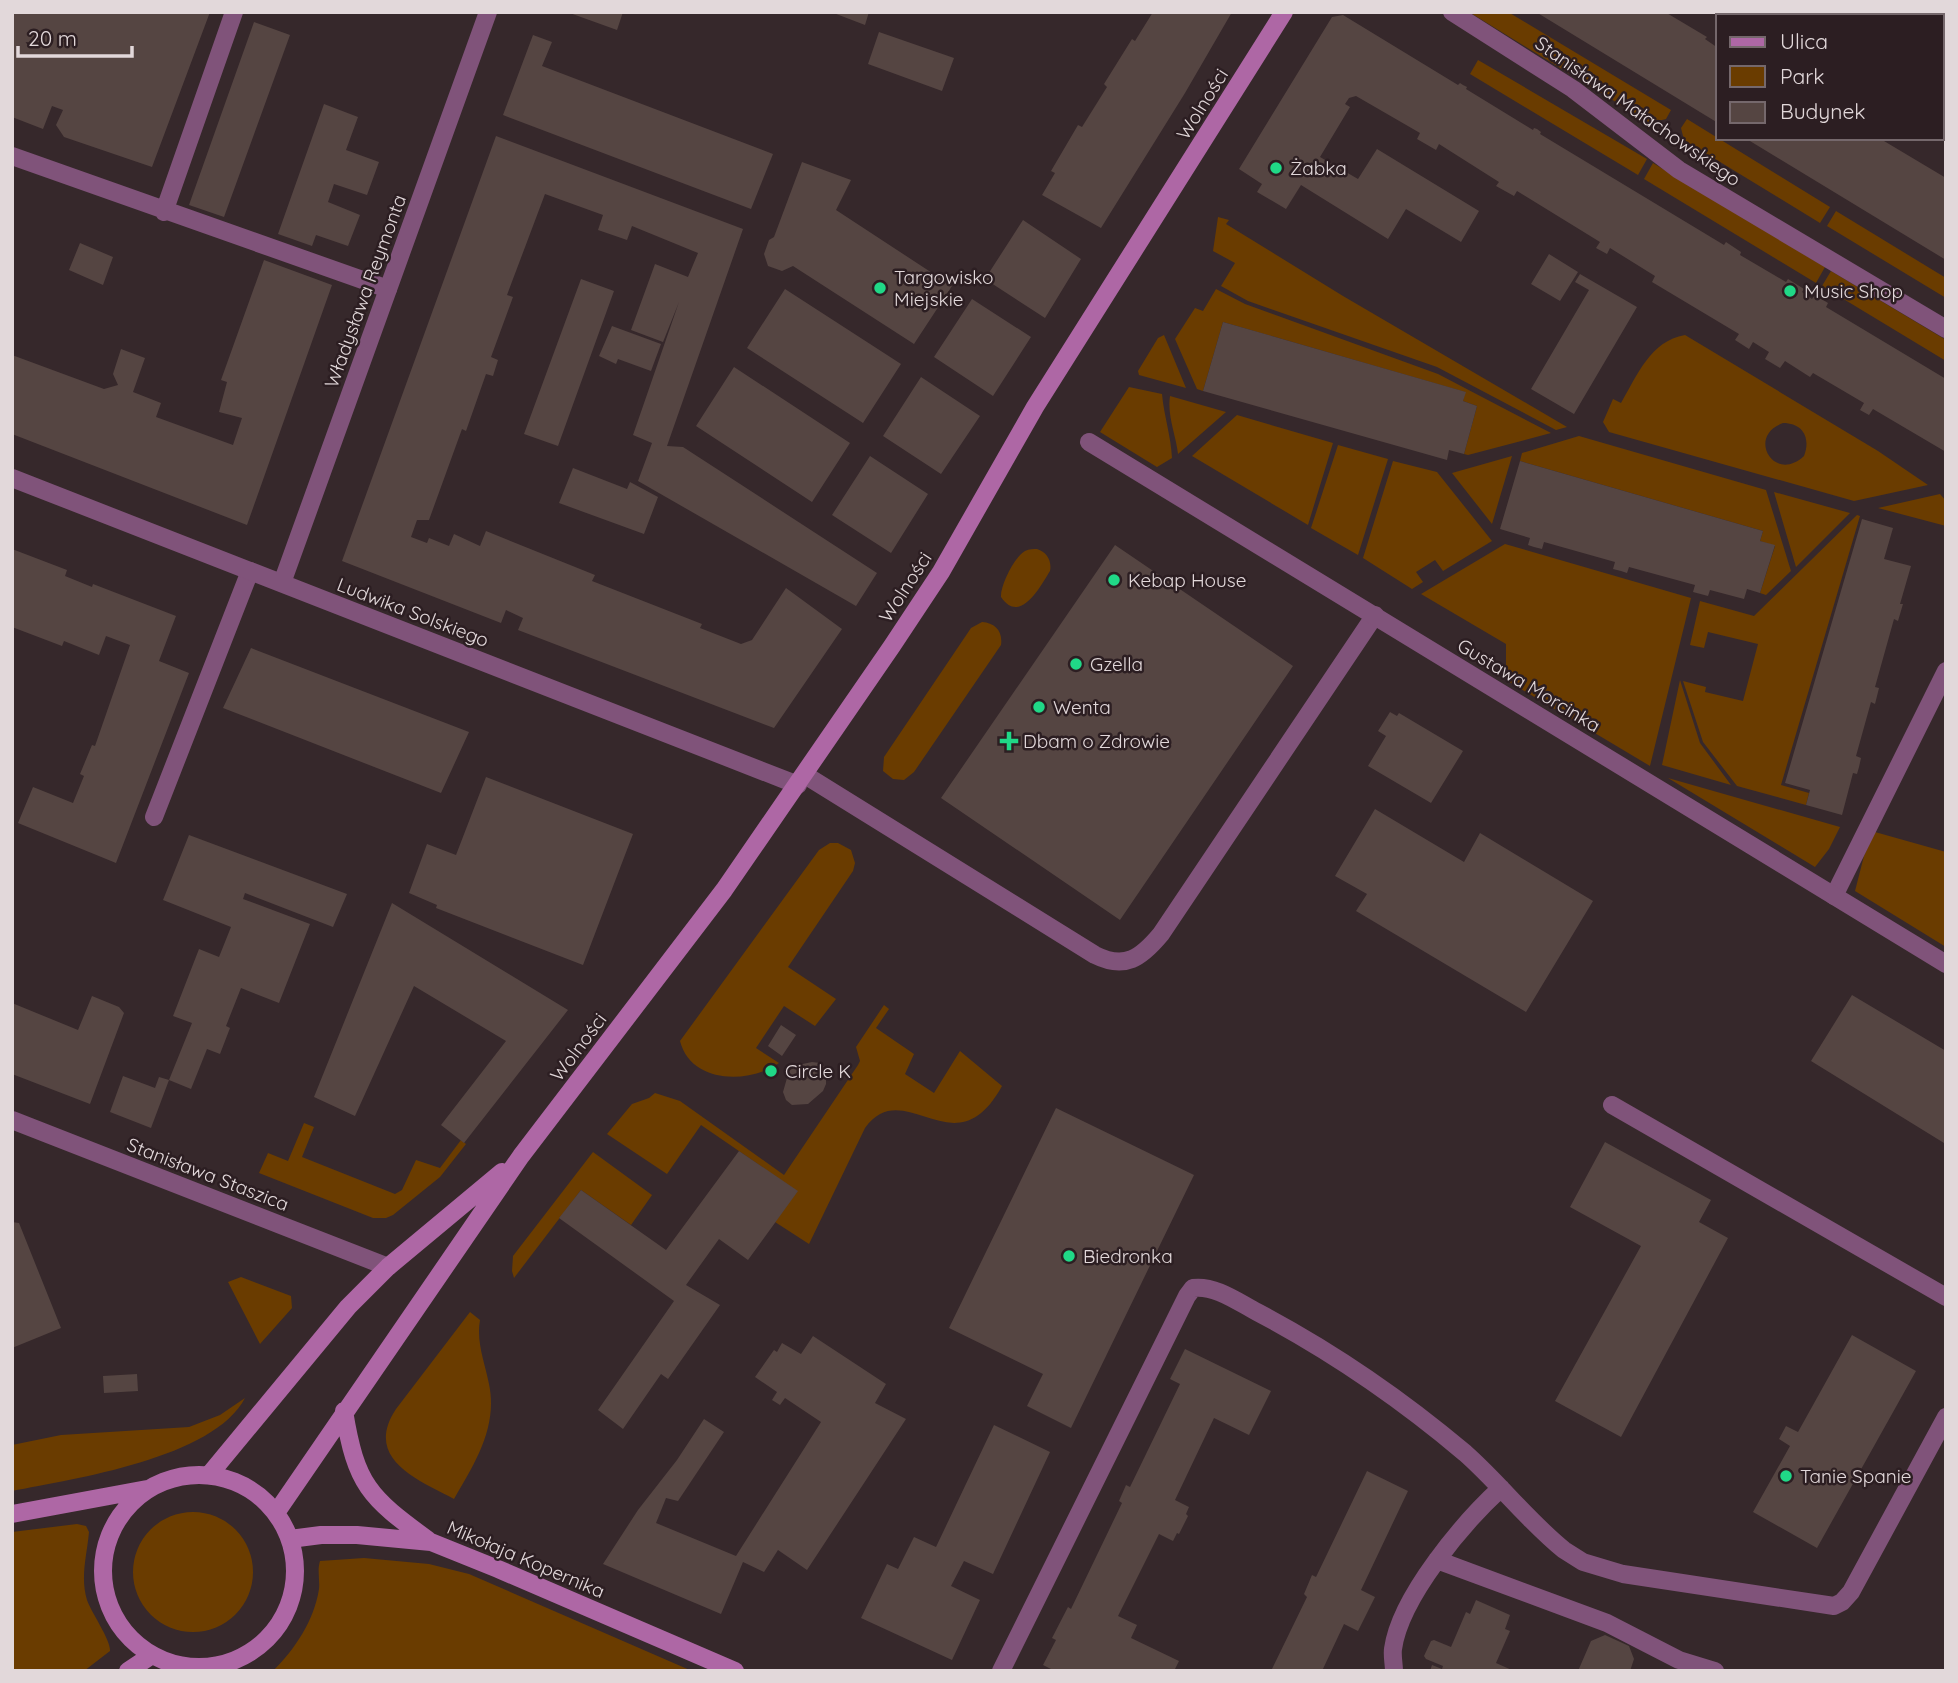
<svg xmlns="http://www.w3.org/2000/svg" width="1958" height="1683" font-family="Quicksand,sans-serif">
<rect width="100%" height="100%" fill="#36282b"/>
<!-- green -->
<path fill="#6a3c00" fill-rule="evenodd" d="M1469,12H1508L1671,110L1666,119L1650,123Z
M1478,60L1647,159L1638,175L1470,74Z
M1687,119L1830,207L1820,223L1684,140L1681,128Z
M1653,163L1825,267L1816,283L1644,179Z
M1836,211L1946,278V298L1827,226Z
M1218,217L1229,220L1226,224L1343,296L1567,427L1556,430L1437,367L1248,301L1221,286L1235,263L1213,251Z
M1831,271L1946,340V361L1822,286Z
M1216,289L1245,304L1438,374L1551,433L1468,455L1464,454L1477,406L1463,401L1465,392L1223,322L1203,391L1197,389L1175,339L1195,308L1203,311Z
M1164,335L1186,388L1139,375L1138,371L1158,338Z
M1685,335L1878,451L1928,485L1854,501L1609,432L1603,422L1613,399L1621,403C1637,376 1650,341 1685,335ZM1783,423C1803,423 1811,438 1804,456C1774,484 1746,436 1783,423Z
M1129,387L1162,394C1164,416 1171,436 1172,458L1157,467L1100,432Z
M1170,396L1226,412L1178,454C1176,435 1167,416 1170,396Z
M1237,415L1333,443L1308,525L1192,456Z
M1579,436L1766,490L1791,571L1766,595L1760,593L1775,546L1760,541L1763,531L1520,461L1522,453Z
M1338,445L1388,459L1358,555L1311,528Z
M1512,456L1492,524L1452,473Z
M1393,461L1437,472L1492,541L1443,571L1435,560L1416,572L1423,582L1412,589L1363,558Z
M1774,492L1850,513L1796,567Z
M1940,494L1946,501V526L1878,508Z
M1857,515L1860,516L1781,785L1809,793L1806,805L1737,786L1703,742L1683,681L1706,687L1705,692L1743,701L1758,644L1708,632L1704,648L1690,645L1700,601L1754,616Z
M1505,544L1691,598L1650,766L1506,680V644L1421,594Z
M1037,549C1047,552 1052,561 1050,571C1040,587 1020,625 1001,597C1000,586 1015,556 1025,551C1029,549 1034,549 1037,549Z
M982,622C995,623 1003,631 1001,645L914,772L904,780L893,779L883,771L884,757L971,628Z
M1680,680L1700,743L1731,785L1662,765Z
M1668,778L1840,827L1829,849L1815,867Z
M1875,832L1946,852V947L1855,891L1864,856Z
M830,843H838L851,850L855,863L853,871L788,967L836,999L815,1026L784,1006L756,1048L779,1063C749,1084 691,1084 680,1041L819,850Z
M884,1005L889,1009L876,1028L914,1054L905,1074L934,1093L960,1051L1002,1086C955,1172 905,1073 865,1128L809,1244L775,1222L797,1191L701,1125L667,1174L607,1134L632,1104L649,1098L655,1093L680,1101L784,1175L858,1065L860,1061L856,1047Z
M304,1123L314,1127L302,1157L395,1194L402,1190L416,1160L440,1168L461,1140L466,1144L440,1177L393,1215L386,1218H373L259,1173L268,1153L288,1161Z
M593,1152L652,1195L631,1225L581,1190L514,1278L512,1271L513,1256Z
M241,1277L291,1296L292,1308L260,1344L228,1282Z
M470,1312L480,1320C476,1342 485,1363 489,1384C498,1427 475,1463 454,1499C418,1480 363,1459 396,1409Z
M245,1398C214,1458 74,1479 12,1491V1445L61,1435L189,1427L220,1415Z
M133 1572a60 60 0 1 1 120 0a60 60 0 1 1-120 0Z
M77,1524L86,1526L89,1532C87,1555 80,1577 87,1600C92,1614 111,1640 110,1651L84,1671H12V1532Z
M364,1558L429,1564L469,1574L692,1671H273C295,1649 314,1621 319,1589C320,1580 317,1570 320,1561Z"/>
<!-- building -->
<path fill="#554542" d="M12,12H210L152,167L64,137L56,125L63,110L52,106L43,129L12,117Z
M567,12H623L617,30Z
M831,12H869L865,25Z
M1153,12H1232L1185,93L1101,228L1042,195L1055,173L1051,171L1078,125L1082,127L1107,87L1104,84L1132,39L1135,41Z
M1536,12H1665L1707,37L1705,39L1718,48V123Z
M1343,15L1458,85L1460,83L1463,85L1467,87L1466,89L1533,130L1534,128L1537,129L1541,132L1540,134L1724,245L1726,242L1741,252L1740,255L1786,282L1788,279L1804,289L1802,292L1812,299L1815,295L1828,303L1826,307L1946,379V452L1873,409L1869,415L1860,410L1864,403L1813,373L1810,377L1785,361L1780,368L1765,359L1769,352L1753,342L1749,349L1735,340L1739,334L1652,282L1655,276L1610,248L1607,254L1596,248L1600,242L1517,191L1514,196L1496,186L1499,182L1439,144L1436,150L1417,139L1420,133L1356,96L1349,98L1345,104L1350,107L1320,157L1358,179L1377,149L1479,211L1461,242L1406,209L1388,239L1301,185L1286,209L1257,192L1262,184L1239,169L1332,17Z
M254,22L290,35L224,217L189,205Z
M879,32L954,58L942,91L868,64Z
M533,35L552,42L542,66L773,154L751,209L503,115Z
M324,104L358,117L346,150L379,162L367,195L334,184L328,202L360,215L348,246L316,235L312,246L278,234Z
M496,136L743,229L667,446L683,447L877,573L856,606L638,481L652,443L633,435L679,302L663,342L631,330L655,264L688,277L698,253L632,226L627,240L598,230L603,215L545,194L507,295L513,297L491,357L498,360L493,376L486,374L466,431L462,429L429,520H417L411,537L427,543L429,538L449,546L454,534L480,546L486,531L595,575L592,581L702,624L700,628L741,644L752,640L786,588L842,629L774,728L518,630L523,618L506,610L501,623L342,561Z
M1745,138H1886L1884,141L1946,178V260Z
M802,162L851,180L836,210L952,286L914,344L793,266L782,271L768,266L764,254L769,240L774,237Z
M1023,220L1081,259L1045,318L985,279Z
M80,243L113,257L103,285L69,270Z
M1549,254L1578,272L1560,301L1531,284Z
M264,260L332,285L247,525L12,434V355L104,389L118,385L113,374L121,349L145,358L133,392L161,403L156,417L233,445L242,418L219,412L227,382L221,380Z
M1580,274L1637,307L1574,414L1531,389L1589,290L1575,282Z
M581,279L614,291L558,446L524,434Z
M785,289L901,364L863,423L747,348Z
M972,299L1031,337L993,396L934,357Z
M1223,322L1466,392L1463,401L1477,406L1464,454L1449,450L1447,460L1203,391Z
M612,326L661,344L651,371L618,359L616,364L599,356Z
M734,367L850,443L812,502L696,426Z
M921,377L980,416L941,474L883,436Z
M870,456L928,494L891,553L832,515Z
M1520,461L1763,531L1760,541L1775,545L1760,593L1747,589L1744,599L1710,590L1708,596L1693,592L1695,585L1629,567L1627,573L1621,571L1613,569L1615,562L1544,542L1542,549L1534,547L1528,545L1530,538L1500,529Z
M573,468L627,489L630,482L658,497L644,534L559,503Z
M1862,519L1893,528L1884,559L1911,566L1900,604H1903L1898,621L1894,619L1875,687L1879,688L1875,704L1871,702L1856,756L1861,758L1859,767L1857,774L1853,773L1842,815L1806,805L1810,790L1785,783Z
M1115,545L1293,666L1120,920L941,798Z
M12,549L67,570L65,576L92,587L93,584L176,616L159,661L189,673L116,863L18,823L33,787L73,803L84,776L80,774L92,745L95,746L130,645L106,636L99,655L64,641L62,646L12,627Z
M251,648L469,732L441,793L223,708Z
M1390,712L1397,716L1399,713L1463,751L1431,803L1368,766L1386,736L1378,731Z
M486,777L633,834L583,965L436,908L437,905L409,893L427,844L456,855Z
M1375,809L1464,862L1480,833L1593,901L1526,1012L1356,911L1367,894L1335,876Z
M189,835L347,894L333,927L245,893L243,899L310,924L279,1003L241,988L226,1026L230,1028L220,1054L207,1049L191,1089L169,1080L192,1023L173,1016L199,949L219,957L231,927L163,900Z
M392,903L568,1010L464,1143L441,1125L506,1041L414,986L355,1116L314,1097Z
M1852,995L1946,1051L1944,1143L1811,1061Z
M92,996L119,1007L124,1013L90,1104L12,1074V1003L78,1030Z
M781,1025L796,1035L782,1056L768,1046Z
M812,1062L820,1063L826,1068V1084L823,1091L808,1104L792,1105L786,1100L783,1092L789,1071L798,1065Z
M123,1076L155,1088L159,1077L169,1080L151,1128L110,1112Z
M1056,1108L1194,1175L1071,1428L1027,1406L1043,1374L949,1328Z
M1605,1142L1711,1200L1699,1222L1728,1238L1621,1437L1555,1401L1641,1246L1570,1207Z
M739,1151L798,1191L748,1260L719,1239L686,1285L720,1305L668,1379L661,1374L623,1429L598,1410L674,1301L559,1218L581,1190L666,1250Z
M12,1222L19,1223L61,1328L12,1348Z
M1852,1335L1916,1371L1817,1548L1753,1512L1790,1446L1779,1439L1786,1426L1798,1432Z
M813,1336L886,1384L875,1403L906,1419L807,1570L778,1550L764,1572L743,1562L721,1614L603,1564L638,1510L677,1460L704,1419L724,1432L678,1501L666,1498L656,1523L736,1556L821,1422L785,1398L780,1405L772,1400L777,1392L755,1377L774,1350L777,1352L782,1343L801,1354Z
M1185,1349L1271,1391L1249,1435L1214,1418L1175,1500L1189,1507L1186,1514L1188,1516L1179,1534L1177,1533L1173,1541L1159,1534L1118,1616L1137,1625L1131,1638L1179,1661L1174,1671H1055L1043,1665L1056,1640L1052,1638L1068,1607L1071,1609L1122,1503L1119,1501L1126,1485L1130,1487L1180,1384L1170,1379Z
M137,1374L138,1391L104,1393L103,1376Z
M994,1425L1050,1452L993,1574L964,1561L951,1586L980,1600L952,1660L861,1618L887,1564L898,1569L914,1537L936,1547Z
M1367,1471L1408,1491L1361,1590L1375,1597L1358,1631L1344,1624L1322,1671H1271L1307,1597L1304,1594L1312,1575L1316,1577Z
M1476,1600L1510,1615L1505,1629L1510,1631L1496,1663L1514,1671H1430L1432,1665L1442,1669L1443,1666L1426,1659L1424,1656L1431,1641L1434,1640L1451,1647L1466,1612L1470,1614Z
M1605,1635L1629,1646L1634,1659L1630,1671H1578L1591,1641Z"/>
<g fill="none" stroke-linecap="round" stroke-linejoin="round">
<!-- lane -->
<path stroke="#80537a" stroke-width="18" d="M12,156L388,289
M164,212L234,12
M805,775L1095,955C1125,970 1141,958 1161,934L1375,615
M154,817L250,571
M1834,896L1946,671
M1612,1105L1946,1297
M1437,1560L1607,1623L1679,1660L1715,1671
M1001,1671L1187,1296L1193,1288C1215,1285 1238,1302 1257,1312C1331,1351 1401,1399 1465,1453C1500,1484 1528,1521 1564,1550L1583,1562L1623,1574L1834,1606L1842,1602L1851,1592L1946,1417
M1394,1671C1394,1664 1392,1656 1393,1649C1400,1597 1464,1522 1501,1488"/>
<!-- street -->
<path stroke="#80537a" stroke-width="18" d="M1452,12L1573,89L1679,170L1946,329
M1089,442L1946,964
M12,478L798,785
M282,583L488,12
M12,1120L388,1267"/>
<!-- secondary -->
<path stroke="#ae67a5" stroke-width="18" d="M344,1411C356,1485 369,1497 428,1540
M209,1475L348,1307L388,1267L502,1172
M103 1571a96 96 0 1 1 192 0a96 96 0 1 1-192 0Z
M276,1513L521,1156L724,890L892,646L941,572L1035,407L1284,12
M12,1514L147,1489
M290,1539L321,1535H357L431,1542L498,1569L735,1671
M128,1671L152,1655"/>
</g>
<!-- markers -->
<g fill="#20d887" stroke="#2c1e22" stroke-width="2.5">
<circle cx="1276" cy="168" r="7"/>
<circle cx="880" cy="288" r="7"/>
<circle cx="1790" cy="291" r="7"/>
<circle cx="1114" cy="580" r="7"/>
<circle cx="1076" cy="664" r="7"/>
<circle cx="1039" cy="707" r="7"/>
<path d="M1005.5 730.5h7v7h7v7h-7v7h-7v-7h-7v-7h7z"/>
<circle cx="771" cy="1071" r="7"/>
<circle cx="1069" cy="1256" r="7"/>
<circle cx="1786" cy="1476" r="7"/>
</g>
<g text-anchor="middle" stroke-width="5" stroke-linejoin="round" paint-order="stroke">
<!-- street labels -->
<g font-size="19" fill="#e2d8da" stroke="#2c1e22">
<text transform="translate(1202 104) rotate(-58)" y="7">Wolności</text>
<text transform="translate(1638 111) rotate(35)" y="7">Stanisława Małachowskiego</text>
<text transform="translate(365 291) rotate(-70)" y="7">Władysława Reymonta</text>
<text transform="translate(905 587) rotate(-57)" y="7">Wolności</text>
<text transform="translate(413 612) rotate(21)" y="7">Ludwika Solskiego</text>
<text transform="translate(1529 685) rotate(31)" y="7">Gustawa Morcinka</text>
<text transform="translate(578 1047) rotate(-53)" y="7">Wolności</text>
<text transform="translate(208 1174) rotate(21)" y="7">Stanisława Staszica</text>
<text transform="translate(526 1559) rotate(23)" y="7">Mikołaja Kopernika</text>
</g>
<!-- poi labels -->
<g font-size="19" fill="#e2d8da" stroke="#2c1e22" text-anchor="start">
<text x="1290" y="175">Żabka</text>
<text x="894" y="284">Targowisko<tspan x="894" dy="22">Miejskie</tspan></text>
<text x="1804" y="298">Music Shop</text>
<text x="1128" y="587">Kebap House</text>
<text x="1090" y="671">Gzella</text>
<text x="1053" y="714">Wenta</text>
<text x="1023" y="748">Dbam o Zdrowie</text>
<text x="785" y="1078">Circle K</text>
<text x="1083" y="1263">Biedronka</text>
<text x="1800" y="1483">Tanie Spanie</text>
</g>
</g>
<!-- border -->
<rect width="1958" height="1683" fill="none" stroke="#e2d8da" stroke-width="28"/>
<!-- legend -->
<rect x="1716" y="14" width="228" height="126" fill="#2c1e22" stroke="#75686c" stroke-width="2"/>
<rect x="1730" y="37" width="35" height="10" fill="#ae67a5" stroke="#75686c" stroke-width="2"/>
<text x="1780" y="49" font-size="21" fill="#e2d8da">Ulica</text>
<rect x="1730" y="66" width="35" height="21" fill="#6a3c00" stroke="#75686c" stroke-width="2"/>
<text x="1780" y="84" font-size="21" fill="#e2d8da">Park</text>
<rect x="1730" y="102" width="35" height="21" fill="#554542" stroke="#75686c" stroke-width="2"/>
<text x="1780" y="119" font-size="21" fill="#e2d8da">Budynek</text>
<!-- scale -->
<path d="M18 46v10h114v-10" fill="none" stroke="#e2d8da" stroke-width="3.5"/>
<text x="28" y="46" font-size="21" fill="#e2d8da" stroke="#2c1e22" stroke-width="5" paint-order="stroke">20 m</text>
</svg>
